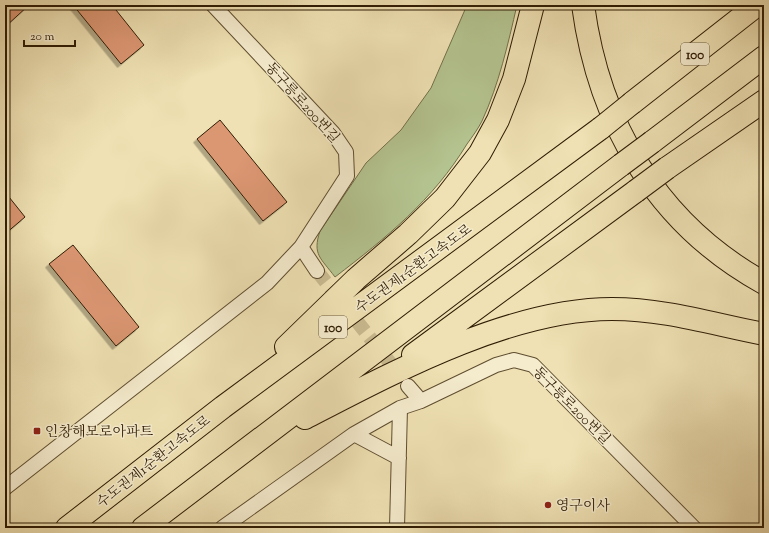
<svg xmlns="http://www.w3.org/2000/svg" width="769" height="533" font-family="'Sorts Mill Goudy','Noto Serif KR',serif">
<defs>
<filter id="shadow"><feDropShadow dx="-3.5" dy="3.5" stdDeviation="0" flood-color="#0004"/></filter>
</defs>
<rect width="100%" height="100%" fill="#efe1b3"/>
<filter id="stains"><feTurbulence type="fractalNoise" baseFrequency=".005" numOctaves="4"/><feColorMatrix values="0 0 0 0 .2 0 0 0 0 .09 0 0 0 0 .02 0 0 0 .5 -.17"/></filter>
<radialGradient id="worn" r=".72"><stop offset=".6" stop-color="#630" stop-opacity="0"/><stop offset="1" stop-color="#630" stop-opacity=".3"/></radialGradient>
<!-- green -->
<path fill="#b4c490" stroke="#72704a" d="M467,5H517C508,44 499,84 482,121C478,129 472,137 467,144C433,200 386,238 335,277C321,258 312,255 320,231L366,163L401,130L431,88Z"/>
<!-- building -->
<path fill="#db9672" stroke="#2f1c04" filter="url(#shadow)" d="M5,5H29L5,27Z
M73,5H112L144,45L121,64Z
M220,120L287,202L263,221L197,139Z
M5,192L25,217L5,234Z
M73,245L139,327L116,346L49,264Z"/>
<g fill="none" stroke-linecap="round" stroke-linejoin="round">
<!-- street-tunnel -->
<path stroke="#c9ba90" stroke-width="14" stroke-dasharray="14 7" stroke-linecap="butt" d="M317,271L402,378"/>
<defs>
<path id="street" d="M213,5L333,133L346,152L347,176L301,247L317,271
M408,386L421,401L496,365L514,360L533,365L694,528
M354,434L399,458
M5,488L267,283L301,247
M222,528L354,434L400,408L421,401
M397,528L400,408"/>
<path id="highway" d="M583,5C599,124 657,224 764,283
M632,103L757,5
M652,142L764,57
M667,168L764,101
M286,347L356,279L408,234L445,198L480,153L498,120L514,79L533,5
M413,355L636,191
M305,418C394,372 510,309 612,309C665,309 712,324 764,334
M67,528L223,407L601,128
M143,528L621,165"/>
</defs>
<!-- street casing -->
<use href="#street" stroke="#5f4d30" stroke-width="16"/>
<!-- highway casing -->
<use href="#highway" stroke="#2f1c04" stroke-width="24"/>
<!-- street -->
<use href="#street" stroke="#f5ecce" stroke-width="14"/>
<!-- highway -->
<use href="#highway" stroke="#efe1b3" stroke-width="22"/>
<defs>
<path id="highway-bridge" d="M601,128L632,103
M621,165L652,142
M636,191L667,168"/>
</defs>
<!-- highway-bridge casing -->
<use href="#highway-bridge" stroke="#2f1c04" stroke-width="24" stroke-linecap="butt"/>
<!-- highway-bridge -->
<use href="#highway-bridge" stroke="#efe1b3" stroke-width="22"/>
</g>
<!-- markers -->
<g fill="#8f2418" stroke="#f5ecce" stroke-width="1.5">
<rect x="33" y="427" width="8" height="8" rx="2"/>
<circle cx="548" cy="505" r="4"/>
</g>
<g text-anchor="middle" stroke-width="3" stroke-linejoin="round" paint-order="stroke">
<!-- shield labels -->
<g fill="#f5ecce" stroke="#6a5a41" stroke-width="1">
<rect x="681" y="43" width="28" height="22" rx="3"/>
<rect x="319" y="316" width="28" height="22" rx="3"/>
</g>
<g font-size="13" font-weight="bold" fill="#2f1c04">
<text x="695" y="59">100</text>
<text x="333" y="332">100</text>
</g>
<!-- street labels -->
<g font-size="14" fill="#2f1c04" stroke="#f5ecce">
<text transform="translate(303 102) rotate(48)" y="5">동구릉로200번길</text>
<text transform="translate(413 268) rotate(-36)" y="5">수도권제1순환고속도로</text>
<text transform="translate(572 405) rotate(45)" y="5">동구릉로200번길</text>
<text transform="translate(153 461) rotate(-38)" y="5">수도권제1순환고속도로</text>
</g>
<!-- poi labels -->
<g font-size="14" fill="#2f1c04" stroke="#f5ecce" text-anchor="start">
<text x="45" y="436">인창해모로아파트</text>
<text x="556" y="510">영구이사</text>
</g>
</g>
<!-- margin -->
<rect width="769" height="533" fill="none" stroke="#efe1b3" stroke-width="20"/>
<rect x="6" y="6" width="757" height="521" fill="none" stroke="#2f1c04" stroke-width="2"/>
<rect x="10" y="10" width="749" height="513" fill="none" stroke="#2f1c04"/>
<!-- scale -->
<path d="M24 40v6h51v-6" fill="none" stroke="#2f1c04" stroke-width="2"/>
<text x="30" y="40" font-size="12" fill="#2f1c04" stroke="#f5ecce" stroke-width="3" paint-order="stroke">20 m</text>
<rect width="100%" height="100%" filter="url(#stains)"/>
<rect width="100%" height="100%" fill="url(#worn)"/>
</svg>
